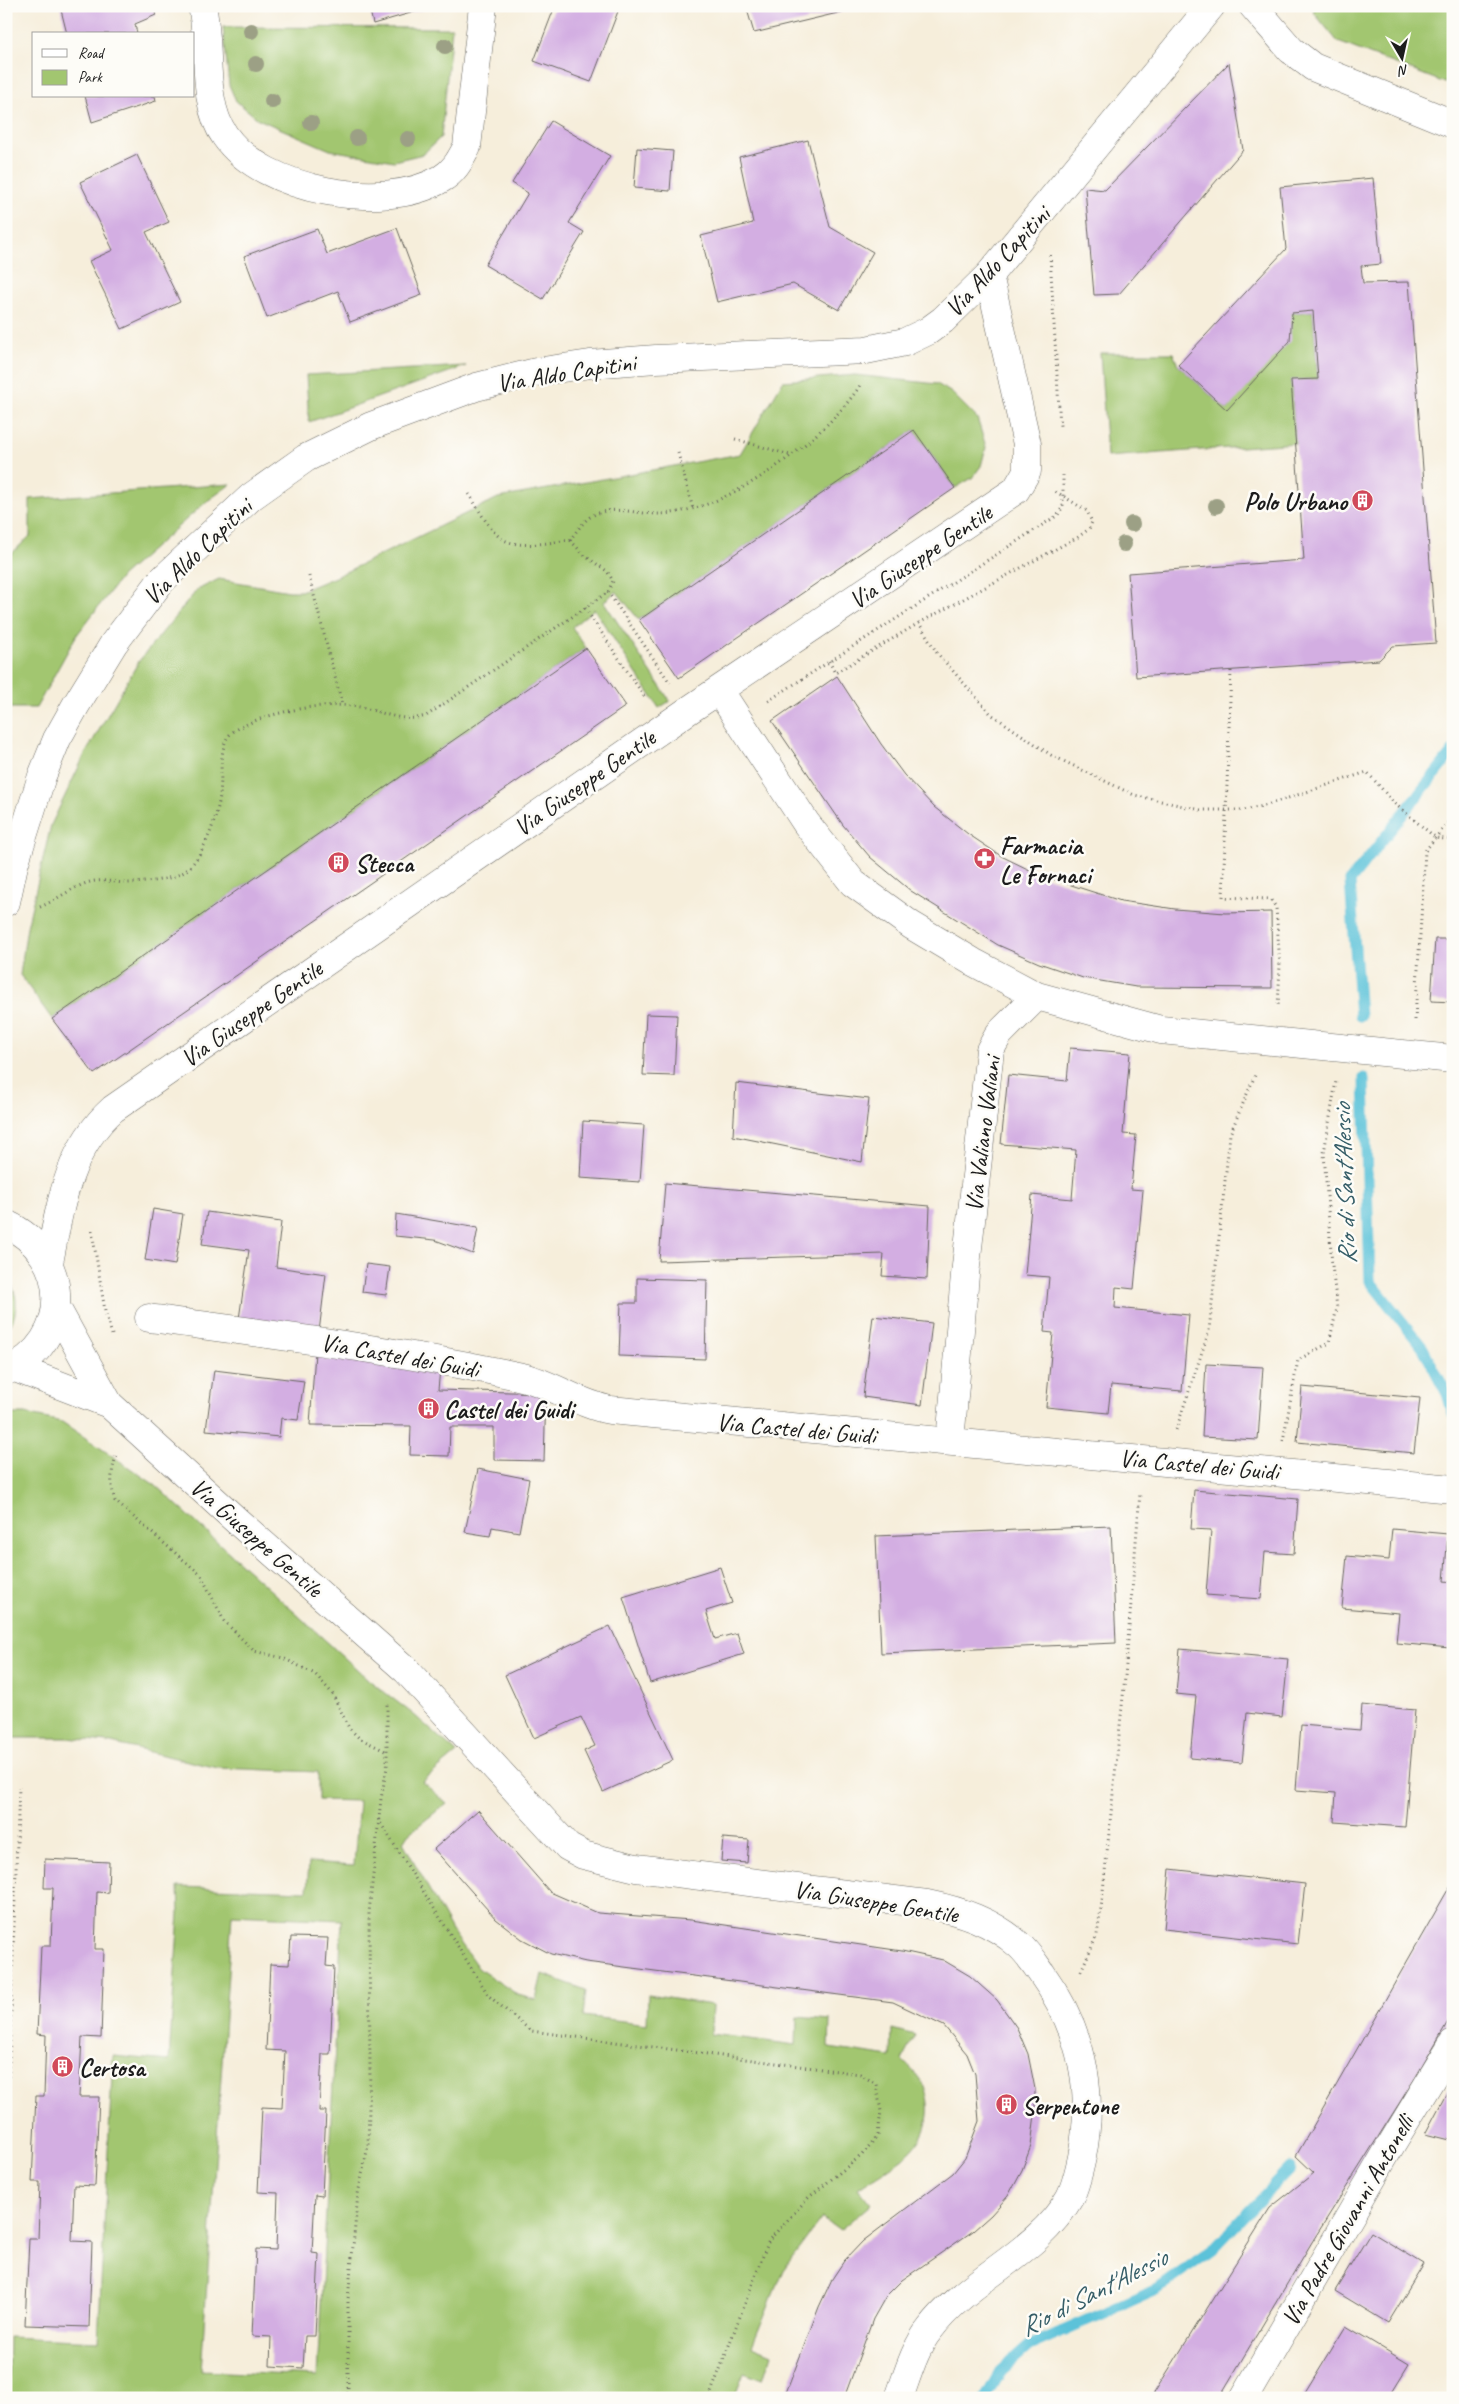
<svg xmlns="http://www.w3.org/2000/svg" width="1459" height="2404" font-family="Caveat,sans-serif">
<rect width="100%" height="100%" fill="#fdfcf7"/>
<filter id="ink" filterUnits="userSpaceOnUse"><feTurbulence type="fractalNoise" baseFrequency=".02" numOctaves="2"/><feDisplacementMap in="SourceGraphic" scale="10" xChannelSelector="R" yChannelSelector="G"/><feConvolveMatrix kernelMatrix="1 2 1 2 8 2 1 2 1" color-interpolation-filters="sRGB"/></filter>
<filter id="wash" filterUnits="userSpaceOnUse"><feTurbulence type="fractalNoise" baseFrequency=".0096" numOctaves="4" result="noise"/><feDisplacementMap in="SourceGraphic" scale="20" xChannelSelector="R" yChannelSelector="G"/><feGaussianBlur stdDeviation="1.12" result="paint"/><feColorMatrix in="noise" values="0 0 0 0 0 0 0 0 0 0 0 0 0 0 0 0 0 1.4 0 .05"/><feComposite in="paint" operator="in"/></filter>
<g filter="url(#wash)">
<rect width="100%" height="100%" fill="#f6eedb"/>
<!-- green -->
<path fill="#a2c670" stroke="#5f7146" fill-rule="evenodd" d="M1312,6H1453V86L1338,42L1315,14Z
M223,27L452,28L441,137L423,154L394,161L330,150L258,119L236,101L229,85Z
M1313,311L1318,379L1291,381L1296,443L1107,457L1100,353H1173L1178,365L1227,410L1292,313Z
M466,366L309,422L306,375Z
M855,375L937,384L952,393L977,418L986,447L981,466L972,478L955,488L914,430L639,620L616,591L604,602L670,701L659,708L594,609L572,627L586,648L52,1019L20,975L27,927L51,825L84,756L139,661L197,590L219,579L289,591H301L335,577L498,498L740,454L783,381Z
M231,484L206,502L122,576L76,636L36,708H6V559L30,536V499Z
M6,1277C20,1293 19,1315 6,1332Z
M6,1414H25L62,1422L155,1485L370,1681L413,1714L457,1753L422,1782L447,1803L408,1834L403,1842L452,1931L479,1969L518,1995L536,2000L542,1974L586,1990L583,2016L647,2024L648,1995L712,2005L711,2034L796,2045L797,2017L830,2020L829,2048L891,2057L892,2029L915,2035L902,2060C910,2068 922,2078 925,2090C933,2112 926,2138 909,2153C894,2166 875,2176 858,2188L871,2204L840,2231L822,2218L783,2270L752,2346L771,2354L763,2380L744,2373L734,2398H8L9,2337L98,2341L113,2056L169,2061L179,1913L178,1887L307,1891L309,1862L354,1865L359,1801L318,1800V1772L218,1768L107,1742L67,1738H6ZM232,1915L342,1920L317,2376L201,2371Z"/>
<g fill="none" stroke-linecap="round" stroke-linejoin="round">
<!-- stream -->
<path stroke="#5cc2d9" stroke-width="11" d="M1360,1016L1350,881L1453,751
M1364,1078L1370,1281L1423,1348L1447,1394L1453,1414
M986,2398L1001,2371L1029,2346L1158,2289L1212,2250L1290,2168"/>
</g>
<g id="blocks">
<!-- building -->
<path fill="#d3aee2" d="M60,6H152L156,15L135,24L137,34H67Z
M369,6H431V7L373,24Z
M555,6H620L591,82L534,61Z
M746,6H863V7L754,33Z
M1229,63L1243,150L1119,294L1094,295L1085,188L1105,190Z
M85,96H155L156,101L92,122Z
M551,121L610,156L569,223L584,232L543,299L485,265L528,193L512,183Z
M808,140L830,227L873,252L839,310L793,284L717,302L701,236L753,223L739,157Z
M637,148L673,151L670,191L634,188Z
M137,155L169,222L146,232L180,302L122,329L89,261L113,250L80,182Z
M1373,178L1381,264L1361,266L1363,283L1409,282L1436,643L1393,646L1379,660L1136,677L1128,573L1304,560L1291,380L1318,379L1313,311L1292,313L1290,341L1227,410L1178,365L1286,249L1280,187Z
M397,228L422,295L350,322L338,291L267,318L244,256L317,229L327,254Z
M914,430L955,488L679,678L639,620Z
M586,648L626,706L94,1074L52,1019Z
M837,676L881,744L904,775L934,807L968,834L1001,856L1040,875L1121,901L1175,909L1225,913L1271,912L1272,988L1136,987L1083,978L1039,963L998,945L911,891L870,857L843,825L772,721Z
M1435,939H1453V1002L1431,1001Z
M646,1014L677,1015L674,1076L643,1075Z
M1070,1048L1130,1053L1123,1134L1136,1135L1131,1189L1143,1190L1134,1289L1116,1287L1115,1308L1189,1315L1182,1391L1111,1385L1108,1413L1046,1407L1053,1333L1044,1332L1049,1277L1025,1275L1032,1195L1072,1199L1076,1150L1001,1144L1008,1075L1067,1081Z
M736,1083L869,1099L862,1162L733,1136Z
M583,1121L644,1125L640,1182L580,1178Z
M665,1183L930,1206L927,1279L882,1276L884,1254L659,1261Z
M153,1209L183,1214L175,1265L145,1260Z
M207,1212L281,1222L276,1267L326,1274L319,1332L239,1319L249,1250L202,1244Z
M396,1214L478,1228L473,1254L435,1240L395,1236Z
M366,1264L390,1267L386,1295L362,1292Z
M637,1278L707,1280L705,1359L619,1356L621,1303H637Z
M873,1316L932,1323L922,1405L863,1397Z
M315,1352L440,1369L438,1390L546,1393L544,1461L494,1460V1427H450L449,1456L410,1455L411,1426L310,1425Z
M1206,1364L1263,1367L1258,1440L1202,1437Z
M214,1370L304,1381L298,1420L281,1418L279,1437L206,1430Z
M1302,1387L1420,1398L1414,1453L1297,1442Z
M478,1469L529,1479L519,1532L492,1527L490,1536L465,1532Z
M1194,1490L1298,1499L1294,1554L1265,1552L1261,1599L1206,1595L1211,1530L1191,1529Z
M1111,1526L1116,1643L881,1653L876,1536Z
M1392,1529L1448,1534L1444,1581L1453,1582L1450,1648L1396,1643L1399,1613L1342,1608L1347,1556L1389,1560Z
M720,1567L732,1603L706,1611L715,1639L737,1633L744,1654L650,1683L623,1597Z
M610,1626L673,1760L603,1792L584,1751L595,1746L581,1717L534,1738L505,1675Z
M1180,1649L1288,1659L1282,1717L1247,1713L1242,1763L1190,1758L1196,1696L1176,1694Z
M1362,1705L1415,1710L1405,1827L1334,1822L1336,1793L1296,1790L1301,1725L1360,1730Z
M478,1810L550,1892L598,1913L691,1920L902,1951L943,1960L970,1976L997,2000L1017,2028L1028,2054L1035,2089V2114L1031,2146L1022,2170L1008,2196L991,2215L973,2231L902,2280L886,2296L873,2319L844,2398H784L819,2307L832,2279L844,2261L863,2241L953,2173L965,2158L979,2121L975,2074L967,2054L944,2026L893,2002L586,1962L551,1954L522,1939L496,1919L434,1849Z
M723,1838L749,1840L747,1863L721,1861Z
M45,1859L109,1862L108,1893L97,1892L95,1949H104L101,2038L82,2037L79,2097H99L95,2186L74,2185L72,2241L92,2242L89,2327L25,2325L29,2239H38L40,2182H32L36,2096H44L46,2035L37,2034L41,1946H51L53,1888H44Z
M1170,1869L1305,1884L1298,1944L1164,1929Z
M1453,1881V2013L1417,2075L1312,2242L1219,2398H1151L1270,2208L1314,2173L1296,2156Z
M291,1937L328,1938L326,1966L334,1967L330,2054H322L319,2111H326L322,2196L315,2195L312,2253L319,2254L315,2336H305L303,2368L270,2366L271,2337L252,2336L256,2249L276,2250L278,2193L258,2192L262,2107L282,2108L285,2051L266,2050L270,1964L289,1965Z
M1453,2081V2141L1425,2134Z
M1371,2232L1424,2264L1388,2323L1335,2291Z
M1346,2326L1409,2364L1388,2398H1302Z"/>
</g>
</g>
<g filter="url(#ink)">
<use href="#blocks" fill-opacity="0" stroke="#68665f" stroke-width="1"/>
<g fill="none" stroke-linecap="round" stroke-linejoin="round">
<defs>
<path id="minor" d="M202,6C211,45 201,103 225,136C263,191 384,213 441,179C454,172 460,160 467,147L483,6
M1253,6L1291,50L1313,67L1453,124
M719,690L806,823L853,883L911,925L973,962L1037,996L1161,1030L1453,1059
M6,902L14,865L42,776L57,739L76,705L114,643L161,581L251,497L306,458L371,426L476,387L536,372L590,364L656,359L866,350L905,342L928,331L943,320L989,275L1211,6
M6,1224C72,1254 74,1342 6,1371
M49,1263C60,1206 68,1149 113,1109L689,710L1016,490L1027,471V444L989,275
M56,1307L109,1404L237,1521L406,1670L568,1847L583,1855L636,1868L927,1904C961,1911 992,1921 1019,1945C1028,1953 1035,1964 1042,1974C1082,2030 1095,2091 1082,2157C1079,2171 1076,2185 1070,2197C1038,2254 969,2277 930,2329C915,2347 907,2376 899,2398
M149,1318C274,1335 399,1350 522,1377C553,1384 578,1404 610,1410L1453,1489
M15,1368L109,1404
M950,1441L965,1275L990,1050L999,1034L1037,996
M1244,2398L1391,2145L1453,2043"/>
</defs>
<!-- minor casing -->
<use href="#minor" stroke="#68665f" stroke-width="29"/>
<!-- path -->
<path stroke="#68665f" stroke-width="3" stroke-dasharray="1 4" stroke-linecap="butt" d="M1050,255L1060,426
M735,439L790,455
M678,453L693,509
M469,494C477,506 491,534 504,540C522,549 551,542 570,540C576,532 582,523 590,517C611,504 635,514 658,514C670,514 684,511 695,508C750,493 831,432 861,384
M309,576L342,704
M608,592L670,683
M585,608L646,699
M919,623L1078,537L1089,529L1092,522L1087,511L1055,491
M829,661L835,673L919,623L937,653L991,714L1051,755L1134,795L1201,810H1243L1264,806L1367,772L1395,804L1436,838L1453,840
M1231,671L1223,897L1270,899L1276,907L1280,965L1278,1008
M768,701L1058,515L1063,506V475
M40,907C57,900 72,887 90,882C101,879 114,882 124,883C142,883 168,881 184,872C203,859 218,816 220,795C222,777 219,754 227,738C231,732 239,728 245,725C274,711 329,701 360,707C383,712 402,723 426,716L585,608L608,592L613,581L607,571L585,556L570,540
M1415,1020L1425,851L1453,816
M92,1231L105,1311L112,1335
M1176,1430L1209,1331L1230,1134L1256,1073
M1283,1441L1298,1360L1329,1343L1337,1308L1332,1265L1324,1153L1336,1081
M116,1456C111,1472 110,1484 115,1501L201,1575L224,1621L254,1651L283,1658L315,1674L332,1693L349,1728L359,1738L387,1752
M378,1819L489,1996L531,2031L860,2074L876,2084L881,2111L878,2135L862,2155L809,2197L769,2240L709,2398
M1081,1971L1097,1935L1102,1901L1125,1677L1140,1493
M6,2147L19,1787
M348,2398V2299L358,2194L368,2146L370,2071L369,1913L381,1799L387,1767V1701"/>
<!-- minor -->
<use href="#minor" stroke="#fff" stroke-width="28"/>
</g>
<!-- trees -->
<g fill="#9ca085">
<circle cx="251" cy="31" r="8"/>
<circle cx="445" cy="46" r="8"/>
<circle cx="256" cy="64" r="8"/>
<circle cx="272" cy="101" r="8"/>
<circle cx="311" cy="123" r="8"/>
<circle cx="357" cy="138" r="8"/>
<circle cx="408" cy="139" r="8"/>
<circle cx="1216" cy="506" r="8"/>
<circle cx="1132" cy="524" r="8"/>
<circle cx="1124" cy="544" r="8"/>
</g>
</g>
<!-- icons -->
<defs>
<symbol id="building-disc" viewBox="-11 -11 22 22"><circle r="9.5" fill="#d1495b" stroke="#fdfcf7"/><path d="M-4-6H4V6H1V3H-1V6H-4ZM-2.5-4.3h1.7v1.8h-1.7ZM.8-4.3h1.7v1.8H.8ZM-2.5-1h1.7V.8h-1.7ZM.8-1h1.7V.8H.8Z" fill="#fff"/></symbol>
<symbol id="pharmacy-disc" viewBox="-11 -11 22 22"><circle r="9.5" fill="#d1495b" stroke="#fdfcf7"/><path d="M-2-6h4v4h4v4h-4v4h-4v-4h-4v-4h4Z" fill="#fff"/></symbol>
</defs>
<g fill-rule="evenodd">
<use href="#building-disc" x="1350" y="488" width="25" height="25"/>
<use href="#pharmacy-disc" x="972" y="846" width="25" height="25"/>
<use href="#building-disc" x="326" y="850" width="25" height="25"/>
<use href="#building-disc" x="416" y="1396" width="25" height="25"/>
<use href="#building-disc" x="50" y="2054" width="25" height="25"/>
<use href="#building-disc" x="994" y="2092" width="25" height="25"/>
</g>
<g text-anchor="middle" stroke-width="5" stroke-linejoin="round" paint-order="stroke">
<!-- street labels -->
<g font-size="25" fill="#1c1c1c" stroke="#fdfcf7">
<text transform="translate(997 261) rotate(-47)" y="9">Via Aldo Capitini</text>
<text transform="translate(566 372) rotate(-9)" y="9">Via Aldo Capitini</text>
<text transform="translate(197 551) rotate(-44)" y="9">Via Aldo Capitini</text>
<text transform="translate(920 556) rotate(-34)" y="9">Via Giuseppe Gentile</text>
<text transform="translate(584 782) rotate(-35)" y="9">Via Giuseppe Gentile</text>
<text transform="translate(251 1013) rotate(-35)" y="9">Via Giuseppe Gentile</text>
<text transform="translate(982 1134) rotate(-83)" y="9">Via Valiano Valiani</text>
<text transform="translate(400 1355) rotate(10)" y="9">Via Castel dei Guidi</text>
<text transform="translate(796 1428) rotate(5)" y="9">Via Castel dei Guidi</text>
<text transform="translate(1199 1464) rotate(5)" y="9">Via Castel dei Guidi</text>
<text transform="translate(257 1537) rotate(41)" y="9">Via Giuseppe Gentile</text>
<text transform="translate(876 1901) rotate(9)" y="9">Via Giuseppe Gentile</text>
<text transform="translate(1347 2220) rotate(-60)" y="9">Via Padre Giovanni Antonelli</text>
</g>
<!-- poi labels -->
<g font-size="25" font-weight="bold" fill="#1c1c1c" stroke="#fdfcf7" text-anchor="start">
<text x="1347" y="510" text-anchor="end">Polo Urbano</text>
<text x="1000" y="854">Farmacia<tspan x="1000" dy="29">Le Fornaci</tspan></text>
<text x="355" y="872">Stecca</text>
<text x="444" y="1418">Castel dei Guidi</text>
<text x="79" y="2076">Certosa</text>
<text x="1022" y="2114">Serpentone</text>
</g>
<!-- water labels -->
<g font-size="26" font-style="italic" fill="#365e68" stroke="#fdfcf7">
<text transform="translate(1344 1184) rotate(-92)" y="9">Rio di Sant'Alessio</text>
<text transform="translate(1093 2292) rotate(-27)" y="9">Rio di Sant'Alessio</text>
</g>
</g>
<!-- margin -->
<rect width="1459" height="2404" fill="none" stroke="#fdfcf7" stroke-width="25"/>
<!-- legend -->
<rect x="32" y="32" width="162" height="65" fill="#fdfcf7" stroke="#a3a29f"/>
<rect x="42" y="49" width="25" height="8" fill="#ffffff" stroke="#a3a29f"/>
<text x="78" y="58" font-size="15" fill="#1c1c1c">Road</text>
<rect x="42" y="70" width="25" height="15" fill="#a2c670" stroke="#a3a29f"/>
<text x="78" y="82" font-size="15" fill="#1c1c1c">Park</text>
<!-- north arrow -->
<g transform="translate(1402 58) rotate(171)" stroke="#fdfcf7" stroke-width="4" paint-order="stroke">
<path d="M0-4L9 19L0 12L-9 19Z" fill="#1c1c1c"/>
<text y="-8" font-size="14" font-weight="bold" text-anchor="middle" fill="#1c1c1c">N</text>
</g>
</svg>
